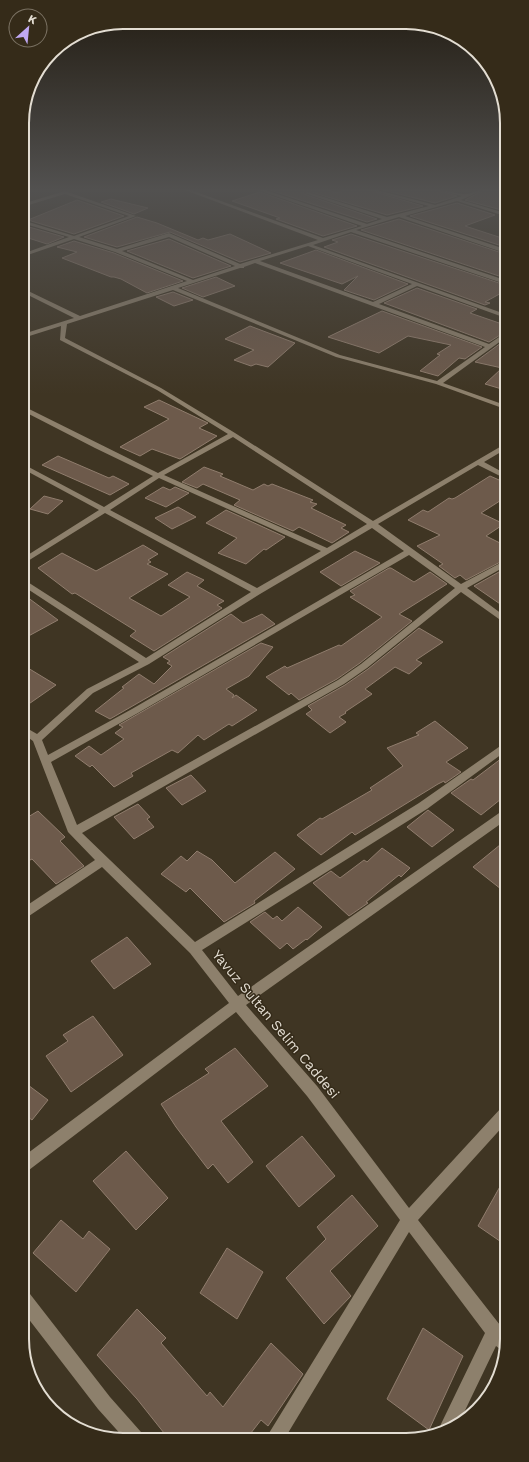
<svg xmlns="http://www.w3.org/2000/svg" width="529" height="1462" font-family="'Work Sans',sans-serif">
<rect width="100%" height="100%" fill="#3f3523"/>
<!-- building -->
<path fill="#6d5a4b" stroke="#907d6d" d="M270,190H328L337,193L343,190H368L423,206L387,215L308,191L303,192L304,194L377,219L367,222Z
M383,190H437L457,196L435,203Z
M484,190H505V211L465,200Z
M260,192L357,226L323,236L276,219L280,218L232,201Z
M111,199L119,201L148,208L134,214L101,202Z
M77,200L124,216L74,234L28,220Z
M457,203L495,215L465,226L505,239V247L410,216Z
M137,217L157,223L198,240L203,238L208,240L230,234L271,253L240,262L170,232L117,247L84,237Z
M399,219L505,254V278L361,230Z
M22,225L64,237L47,244L22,236Z
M351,234L505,285V291L485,302L490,303L485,305L324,247L338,242L332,240Z
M169,239L231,266L193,278L127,251Z
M74,241L114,253L183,281L147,293L121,279L114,277H111L62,258L77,252L57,247Z
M316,250L408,284L374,300L344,290L358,276L342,284L280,263Z
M216,277L235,286L203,297L182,288Z
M417,288L477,309L470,313L505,325V332L489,342L384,303Z
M173,292L193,300L174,306L156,297Z
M382,311L482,347L465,359L459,358L438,376L420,371L440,355L437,354L451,345L408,336L379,353L328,337Z
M250,326L295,343L268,367L256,364L251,366L234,360L254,350L225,339Z
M505,340V390L485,384L502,368L475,362Z
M159,400L208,423L199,428L217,436L180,459L152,449L140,456L120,447L169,419L144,407Z
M58,456L109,478L113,476L129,484L110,495L42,465Z
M204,467L223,474L220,476L253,490L264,484L268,486L272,484L313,500L310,502L317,504L311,508L346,525L341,528L349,532L332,543L299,527L293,531L234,505L240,500L203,484L197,488L182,482Z
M490,476L506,483V497L481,513L504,524L486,536L506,546V559L466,580L460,575L455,578L439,566L443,564L417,546L440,535L408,520L423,510L428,512L449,498L452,499L455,498Z
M163,487L170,490L175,487L189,493L166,507L145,498Z
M44,496L63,501L48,514L30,509Z
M178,507L196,517L172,529L155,518Z
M226,510L285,537L266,550L264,549L246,564L218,553L237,538L206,523Z
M143,545L158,554L148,560L151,562L147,564L168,574L129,598L161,616L190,597L168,585L187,572L204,580L197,586L224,601L217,605L222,608L154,651L130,636L136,631L75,593L72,594L38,568L62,553L96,571Z
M355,551L380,563L341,586L320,572Z
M389,568H391L414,582L430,572L447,584L399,614L412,621L360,663L337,679L299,700L291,693L289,695L266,677L285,666L287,668L339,645L341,646L382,617L350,597L355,595L350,591Z
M506,568V608L474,586Z
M23,594L58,620L23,639Z
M231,614L243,623L262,614L275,624L110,719L95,711L124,688L122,687L139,674L154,684L172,666L167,663L170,661L163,657Z
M419,628L443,642L416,660L422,663L409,674L395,667L365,689L372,694L345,712L346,713L339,717L346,722L330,733L306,714L312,710L308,706L345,685L368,669Z
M261,643L273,647L249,676L226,689L234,695L232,698L236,695L257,710L232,726L229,724L204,740L198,735L178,753L172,750L131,773L133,776L114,787L92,765L90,767L75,756L89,746L101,755L124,739L115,733L123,727L119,725Z
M23,665L56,685L23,708Z
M435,721L468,748L446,762L461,772L445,783L444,781L438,784L355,835L352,832L321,855L297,835L320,818L322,819L372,790L370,788L403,766L387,748L419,735L416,733Z
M506,755V795L481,815L451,793L471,779L473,780Z
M191,775L206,791L182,805L166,788Z
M138,804L150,817L147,819L154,827L134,839L114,817Z
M428,810L454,830L432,847L407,827Z
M38,811L65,837L60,841L84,866L56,884L32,859L30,860L23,854V820Z
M506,840V893L473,867Z
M382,848L410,868L401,877L399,875L366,902L368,903L349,916L313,883L331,871L340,878L364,860L367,862Z
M197,851L212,860L235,883L275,852L295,869L254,901L255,903L224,922L190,888L186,892L161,874L181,856L187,861Z
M298,907L322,927L307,940L306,939L293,949L287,943L280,949L250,922L265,912L273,919L277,916L282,921Z
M127,937L151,964L114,989L91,961Z
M93,1016L123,1055L71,1092L46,1056L68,1041L63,1035Z
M235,1048L268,1086L221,1121L253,1162L228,1183L213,1164L208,1169L176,1127L161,1104L209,1073L205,1069Z
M24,1082L48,1100L32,1120L24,1114Z
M302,1136L335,1176L299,1207L266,1166Z
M126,1151L168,1198L136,1230L93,1181Z
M507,1174V1246L478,1226Z
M352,1195L378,1226L330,1271L351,1296L324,1324L286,1278L326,1239L317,1227Z
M61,1220L83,1239L89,1231L110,1249L76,1292L33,1253Z
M227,1248L263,1272L237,1319L200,1293Z
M137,1309L166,1338L161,1343L207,1396L210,1392L223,1407L271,1343L303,1374L268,1426L261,1420L247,1438H168L137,1399L97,1355Z
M423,1328L463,1356L429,1430L387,1399Z"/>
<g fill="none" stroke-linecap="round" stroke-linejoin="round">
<!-- minor -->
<path fill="#8d806c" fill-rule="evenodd" d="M185,190H191L323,238L362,226L258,190H265L367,224L382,219L304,193L308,192L387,217L429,206L369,190H377L435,205L462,196L438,190C446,190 460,195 467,194C473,193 477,190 483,190L461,200L505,213V216L457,201L405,216L505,249V253L399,217L356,230L505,280V284L351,232L313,245L505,314V318L503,317L417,286L379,304L489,344L505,333V338L443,383L505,405V409L436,384L336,357L173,290L67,324L65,338L161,388L235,433L373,521L505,444L506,449L484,462L506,474V479L478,465L378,524L461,584L506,560V566L467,588L506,617V624L461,592L367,668L344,684L82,833L195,942L419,803L506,742V751L427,809L202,950L238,996L502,811L506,810V820L246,1005L317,1086L409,1208L501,1108L506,1106V1123L418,1220L507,1334L505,1353L496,1346L458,1425L440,1433L439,1430L441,1424L485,1333L409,1232L285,1438H266L400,1220L307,1096L236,1012L29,1170L24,1172V1156L229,1003L190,953L102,867L23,920V908L95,860L68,832L33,741L23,734V726L37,734L87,689L139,662L23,586V579L146,658L251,592L105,513L23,564V558L99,510L23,469V464L104,507L153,476L95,448L23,411V406L158,473L228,434L157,390L60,340L61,326L23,338V334L74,318L22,292V288L80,316L187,281L115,252L74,239L22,257V254L69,237L22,223V220L74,236L129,216L65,194L22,207V204L65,191L136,216L79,237L117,249L169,233L240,264L318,240ZM169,237L235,266L193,280L122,251ZM308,246L412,284L373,302L260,261ZM255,263L485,347L437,381L340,355L178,288L240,268H244V267ZM233,437L367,524L327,548L164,475ZM159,478L321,551L257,588L110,510ZM372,528L404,551L132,709L48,755L42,740L93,693L149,664L260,594ZM409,555L455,588L361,664L338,680L77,825L51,762L138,713Z
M24,1292L30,1294L110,1397L141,1432L143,1438H124L98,1409L24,1313Z"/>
</g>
<!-- sky -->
<linearGradient id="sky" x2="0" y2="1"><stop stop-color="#231d13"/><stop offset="0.48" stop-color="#525150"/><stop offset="1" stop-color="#525150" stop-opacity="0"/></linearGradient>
<rect width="529" height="395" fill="url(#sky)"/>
<g text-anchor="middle" stroke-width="3" stroke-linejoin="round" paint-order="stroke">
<!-- near-street labels -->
<g font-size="14" fill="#e3ddd2" stroke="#352b19">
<text transform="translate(276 1024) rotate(50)" y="5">Yavuz Sultan Selim Caddesi</text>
</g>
</g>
<!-- crop -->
<path d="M0 0H529V1462H0ZM123 29H406A94 94 0 0 1 500 123V1339A94 94 0 0 1 406 1433H123A94 94 0 0 1 29 1339V123A94 94 0 0 1 123 29Z" fill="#352b19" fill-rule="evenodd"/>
<path fill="none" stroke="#e3ddd2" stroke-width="2" d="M123 29H406A94 94 0 0 1 500 123V1339A94 94 0 0 1 406 1433H123A94 94 0 0 1 29 1339V123A94 94 0 0 1 123 29Z"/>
<!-- north arrow -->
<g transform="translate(28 28) rotate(27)"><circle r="19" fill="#352b19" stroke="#7b7263"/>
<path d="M0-3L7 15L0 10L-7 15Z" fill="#c0a8f3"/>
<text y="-6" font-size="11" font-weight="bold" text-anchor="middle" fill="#e3ddd2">K</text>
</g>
</svg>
